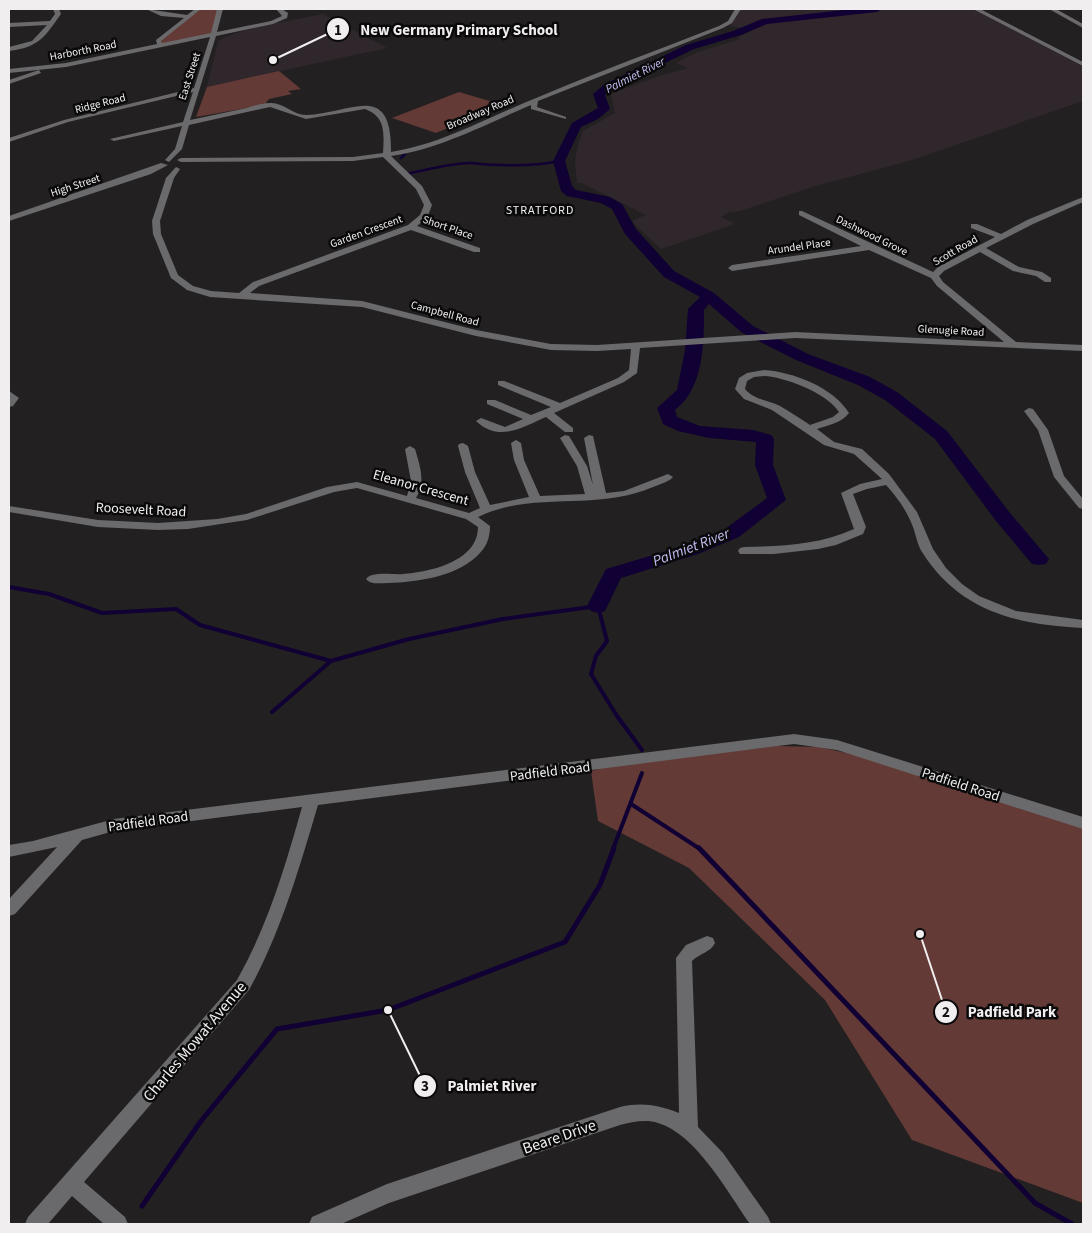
<svg xmlns="http://www.w3.org/2000/svg" width="1092" height="1233" font-family="'Source Sans 3',sans-serif">
<rect width="100%" height="100%" fill="#232022"/>
<!-- built -->
<path fill="#30272d" d="M738,9H976L1083,64V101L912,160L812,187L740,211L729,212L721,217L735,224L661,249L633,223L634,220L646,215L582,183H577L575,161L578,145L583,131L615,113L611,94L656,77L688,68L676,63L698,52L740,39L737,38L753,30L726,25Z
M323,14L387,48L207,87L218,42L223,38L251,28Z"/>
<!-- green -->
<path fill="#633a35" d="M198,9H220L214,33L160,45L158,41Z
M279,71L301,89L288,91L292,94L269,99L264,105L196,117L207,87Z
M459,92L503,105L436,133L392,118Z
M776,746L819,747L856,755L1083,828V1203L912,1140L825,1000L689,868L598,821L591,771L610,766Z"/>
<g fill="none" stroke-linecap="round" stroke-linejoin="round">
<!-- stream-far2 -->
<path stroke="#100033" stroke-width="2.5" d="M401,158L405,154
M410,173C427,170 455,162 471,163C500,166 531,167 559,161"/>
<!-- stream-far1 -->
<path stroke="#100033" stroke-width="4" d="M9,587L49,594L102,613L176,609L200,625L331,661L409,639L503,619L598,606L607,641L596,656L591,674L617,716L642,750
M272,712L331,661
M631,804L700,849
M613,849L642,773"/>
<!-- stream -->
<path stroke="#100033" stroke-width="5" d="M699,848L1035,1203L1072,1224
M142,1206L201,1121L277,1029L388,1010L565,942L600,885L614,848"/>
<!-- river -->
<path fill="#100033" fill-rule="evenodd" d="M853,9H882L877,12L767,24L741,35L694,49L613,88L605,95L610,109L598,119L581,127L565,161L572,186L576,190L610,197L622,204L636,229L674,271L714,293L753,326L808,354L870,377L897,392L947,431L1010,513L1049,559L1046,564L1039,565L1032,564L996,521L935,439L885,400L858,385L796,360L741,332L709,304L704,310C704,343 704,388 675,410L677,417L700,426L753,430L771,435L774,439L773,465L786,500L739,537L698,554L621,578L605,611L598,613L591,611L587,606L606,569L684,546L725,529L767,498L755,465L756,442L709,438L678,431L663,424L657,408L677,390L685,350L688,309L700,297L664,277L625,234L612,209L601,203L567,196L561,191L553,161L572,123L598,108L593,94L605,84L686,45L733,31L762,19Z"/>
<!-- minor -->
<path fill="#6a696b" fill-rule="evenodd" d="M53,9H59L61,14C44,38 39,47 9,51V47L32,41L47,25L9,27V23L50,21L55,14Z
M146,9L187,15L195,9H201L161,41L162,43L211,33L217,9H223L217,32L271,21L282,16L276,9H282L288,13L287,18L273,24L216,36L190,120C209,116 228,112 247,108C254,106 262,103 270,103C283,102 293,115 306,115C350,114 392,79 391,152C443,144 492,115 541,96C600,71 660,49 719,26L728,21L735,9H741L732,23L723,28L538,101L537,107L566,117V119L531,109V105C486,124 440,149 391,156L422,186L432,205L427,218L417,226L480,248V252H474L411,230L259,286L250,293L362,301L476,330L551,344L597,345L795,332L1004,342L937,286L931,278L869,250L732,271L728,268L732,265L861,246L799,215V211H802L933,272L938,267L995,237L971,228V224H977L1001,234L1027,220L1083,197V202L1033,224L986,248L1019,267L1042,272L1051,278V282H1045L1036,276L1013,271L980,252L944,271L939,276L943,282L1016,342L1083,345V351L795,338L640,348L637,373L624,382L554,413L573,428V432H565L546,417C523,427 499,443 476,421L481,418L505,427L523,419L487,404V400H495L531,415L551,407L498,385V381H504L560,403L618,378L629,370L631,349L597,351L551,350L476,336L362,307L210,297L187,290L171,278L153,234L152,221L166,178L176,167L180,169L174,178L160,221L161,234L178,275L193,286L211,291L239,293L253,282L408,225L420,215L424,205L416,189L383,157L353,161L181,162L177,160L181,158L353,157L383,153C384,133 386,117 365,109L306,119L270,107L189,125L182,149L169,162L165,160L175,149L182,126L114,141L110,139L183,122L193,92L68,122L9,142V138L64,120L194,88L210,37L66,67L9,73V69L66,63L157,44L156,40L184,18L161,16Z
M973,9H980L1083,62V66Z
M1049,9H1056L1083,24V28Z
M39,70L41,73L9,84V80Z
M161,163L168,165L151,174L9,221V216Z
M764,370C793,372 833,387 849,413C841,423 829,425 817,429L834,442L862,449L889,474L917,512L933,549L946,568L962,584L979,596L1016,611L1083,620V628C1017,625 959,611 922,552C917,544 916,535 913,527C907,511 897,497 886,485L867,489L853,494L866,527L863,534L836,545L818,549L774,554H740L738,551L740,548L744,547C782,546 819,545 854,529L841,493L860,484L882,479L854,454L824,445L772,410L744,399L735,389L739,378L747,373ZM764,376C785,377 827,393 839,412L833,417L810,425C800,418 790,412 780,406C768,400 754,400 745,389L747,381L754,377Z
M9,391L19,398L13,406L9,407Z
M1029,408L1033,409L1048,430L1064,476L1083,499V509L1079,508L1054,477L1038,430L1024,411Z
M565,435L569,436L587,466L593,485L584,438L589,435L593,436L606,493L624,491L668,474L673,477C669,482 660,484 653,487C596,512 534,490 478,517L490,526C490,539 486,548 476,557C454,577 417,582 388,583C380,583 371,585 366,579C372,571 393,575 403,574C431,572 478,561 478,527L466,519L357,488L334,492L247,520L188,529L158,530L98,527L9,512V506L98,520L158,523L217,519L246,514L327,487L357,482L407,496L411,481L405,449L410,446L415,449C420,466 426,482 416,498L469,513L480,508L465,472L458,446L459,444L463,443L468,446L475,472L490,505L529,497L514,460L511,443L516,440L521,443L524,460L540,496L585,494L577,466L560,438Z
M794,734L837,740L1083,817V829L837,750L794,744L318,805C299,869 281,932 249,990L84,1182L125,1217L128,1224H104L72,1196L48,1224H25L28,1217L237,980C268,925 285,867 302,807L114,831L82,840L15,914L9,916V899L57,847L9,857V845L33,841L114,819Z
M707,936L713,938L715,943C711,952 699,954 692,961L698,1127L723,1153L768,1217L771,1224H750C728,1193 696,1134 658,1123C646,1119 632,1122 620,1125L389,1203L341,1224H309L312,1217L387,1184L620,1107C642,1102 658,1105 679,1113L676,958L686,945Z"/>
</g>
<g text-anchor="middle" stroke-width="5" stroke-linejoin="round" paint-order="stroke">
<!-- far-street labels -->
<g font-size="11" fill="#f1eef0" stroke="#0b0a0b">
<text transform="translate(83 50) rotate(-11)" y="4">Harborth Road</text>
<text transform="translate(189 76) rotate(-72)" y="4">East Street</text>
<text transform="translate(100 103) rotate(-14)" y="4">Ridge Road</text>
<text transform="translate(480 112) rotate(-23)" y="4">Broadway Road</text>
<text transform="translate(75 185) rotate(-18)" y="4">High Street</text>
<text transform="translate(448 227) rotate(19)" y="4">Short Place</text>
<text transform="translate(366 231) rotate(-20)" y="4">Garden Crescent</text>
<text transform="translate(872 235) rotate(26)" y="4">Dashwood Grove</text>
<text transform="translate(799 246) rotate(-8)" y="4">Arundel Place</text>
<text transform="translate(955 250) rotate(-30)" y="4">Scott Road</text>
<text transform="translate(445 313) rotate(15)" y="4">Campbell Road</text>
<text transform="translate(951 330) rotate(3)" y="4">Glenugie Road</text>
</g>
<!-- far-water labels -->
<g font-size="12" font-style="italic" fill="#c4bef5" stroke="#0b0a0b">
<text transform="translate(635 75) rotate(-27)" y="4">Palmiet River</text>
</g>
<!-- far-neighbourhood labels -->
<g font-size="12" letter-spacing="1" fill="#f1eef0" stroke="#0b0a0b">
<text x="540" y="214">STRATFORD</text>
</g>
<!-- street labels -->
<g font-size="14" fill="#f1eef0" stroke="#0b0a0b">
<text transform="translate(421 487) rotate(16)" y="5">Eleanor Crescent</text>
<text transform="translate(141 509) rotate(3)" y="5">Roosevelt Road</text>
<text transform="translate(550 771) rotate(-7)" y="5">Padfield Road</text>
<text transform="translate(961 784) rotate(18)" y="5">Padfield Road</text>
<text transform="translate(148 821) rotate(-8)" y="5">Padfield Road</text>
</g>
<!-- water labels -->
<g font-size="15" font-style="italic" fill="#c4bef5" stroke="#0b0a0b">
<text transform="translate(691 547) rotate(-21)" y="5">Palmiet River</text>
</g>
<!-- near-street labels -->
<g font-size="16" fill="#f1eef0" stroke="#0b0a0b">
<text transform="translate(194 1041) rotate(-50)" y="6">Charles Mowat Avenue</text>
<text transform="translate(559 1136) rotate(-19)" y="6">Beare Drive</text>
</g>
</g>
<!-- callouts -->
<path fill="none" stroke="#f1eef0" stroke-width="2" d="M273 60L338 29M920 934L946 1012M388 1010L425 1086"/>
<g fill="#f1eef0" stroke="#0b0a0b" stroke-width="2">
<circle cx="273" cy="60" r="5"/>
<circle cx="920" cy="934" r="5"/>
<circle cx="388" cy="1010" r="5"/>
<circle cx="338" cy="29" r="12"/>
<circle cx="946" cy="1012" r="12"/>
<circle cx="425" cy="1086" r="12"/>
</g>
<g font-size="15" text-anchor="middle" font-weight="bold" fill="#111">
<text x="338" y="35">1</text>
<text x="946" y="1017">2</text>
<text x="425" y="1091">3</text>
</g>
<g font-size="15" text-anchor="middle" font-weight="bold" fill="#f1eef0" stroke="#0b0a0b" stroke-width="5" stroke-linejoin="round" paint-order="stroke">
<text x="459" y="35">New Germany Primary School</text>
<text x="1012" y="1017">Padfield Park</text>
<text x="492" y="1091">Palmiet River</text>
</g>
<!-- border -->
<rect width="1092" height="1233" fill="none" stroke="#f1eef0" stroke-width="20"/>
</svg>
